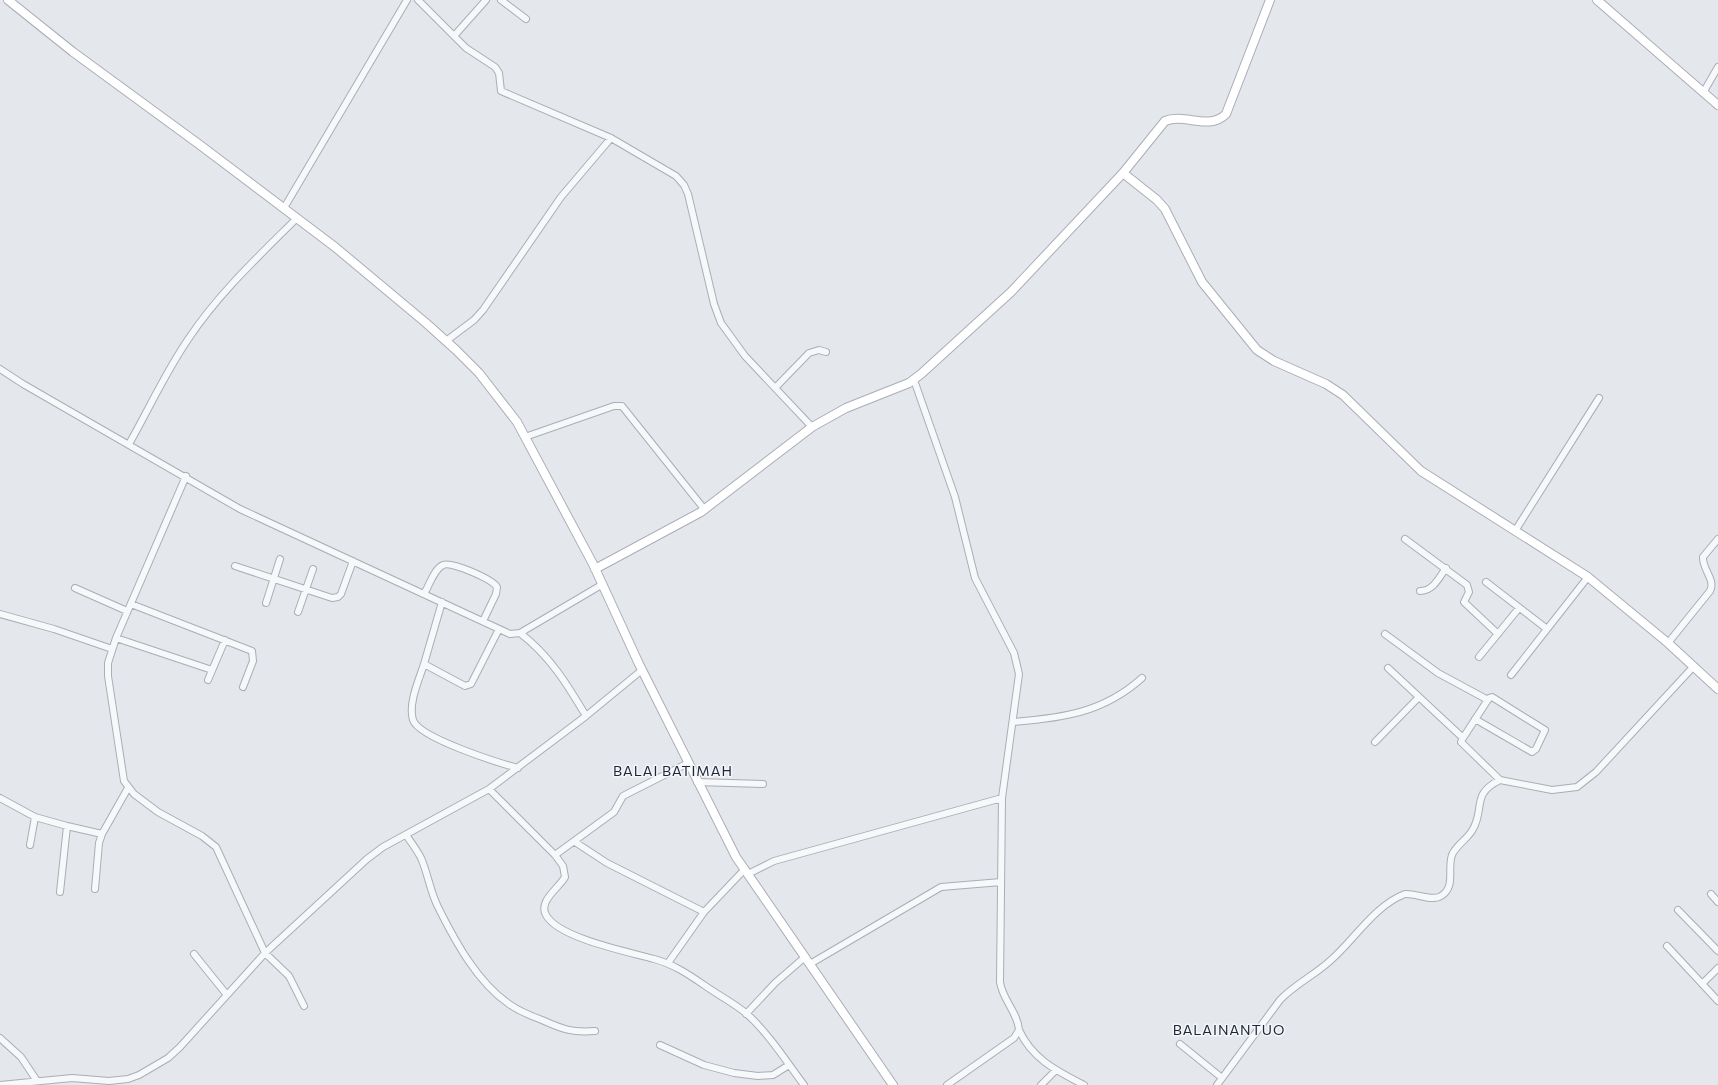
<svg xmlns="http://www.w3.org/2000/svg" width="1718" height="1085" font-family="Commissioner,sans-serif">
<rect width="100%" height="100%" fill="#e4e7ec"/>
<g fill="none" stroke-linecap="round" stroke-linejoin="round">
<defs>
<path id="street" d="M418,0L466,48L495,67L499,73L501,91L611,138L676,176L684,185L688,194L714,304L721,323L745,356L812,427
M501,0L526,19
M454,36L486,0
M1703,93L1718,67
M284,208L407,0
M446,341L474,320L483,310L561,197L611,138
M0,369L23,384L240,509L510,634L520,633L603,584
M914,380L955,497L975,578L1014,653L1019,674L1002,798L1000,982C1002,999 1018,1013 1019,1030L1014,1038L947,1085
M776,387L809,353L819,350L826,352
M525,437L614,406H622L705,510
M129,444C149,409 166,371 189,338C219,293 259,256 297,218
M186,476L116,638L108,663V676L124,781L134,794L158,812L202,836L216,847L265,953L289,976L304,1006
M1515,531L1599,398
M1405,539L1467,585L1469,592L1464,602L1498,634
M235,566L332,598L338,597L341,594L353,561
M1486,582L1547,629
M75,588L127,611
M1420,591C1433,591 1439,578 1446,568
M424,594C429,586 434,569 443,565C451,561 492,579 497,587L496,594L483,621
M442,602L424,664L465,686L471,684L499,629
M266,603L280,559
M131,604L252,651L253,661L243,687
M298,612L313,569
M0,614L54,629L112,649
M520,633C550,656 567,684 586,716
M1385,634L1438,673L1488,700
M116,638L212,670
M1668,643L1710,591C1716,580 1702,569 1703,557L1718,539
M1479,657L1519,608
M424,664C419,680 408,703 413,720C419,738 499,763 518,768
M1388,668L1463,738
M1511,675L1588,577
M208,680L225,640
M1475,719L1532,752L1536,749L1545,730L1492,697L1489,698L1463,738L1461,742L1500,780
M1013,722C1062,718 1103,713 1142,678
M1375,742L1419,697
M697,782L763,784
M489,789L555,855L563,866L565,877C559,888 538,901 546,915C558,938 629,952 654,959C673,964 688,974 704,985C718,995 734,1003 747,1014C769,1034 786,1061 804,1085
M0,798L35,817L67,826L102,834
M406,835C411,842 417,850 421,858C428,874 430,891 438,907C455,941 477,982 509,1004C519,1011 531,1016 542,1020C562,1029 572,1033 595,1031
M575,842L607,863L704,912
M30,845L35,817
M555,855L614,812L623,796L688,763
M748,874L774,861L1002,798
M95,889L99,843L102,834L128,788
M60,892L67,826
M1711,894L1718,902
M1678,910L1718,951
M1667,946L1718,1001
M194,954L227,995
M668,963L704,912L745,869
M810,964L941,887L1001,882
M1702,984L1718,968
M746,1014L775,983L805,957
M1019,1030C1032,1059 1057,1071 1084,1085
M0,1038L21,1057L37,1081
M1180,1044L1222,1078
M660,1045L704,1065L734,1073L758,1076L773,1075L789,1065
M0,1085L72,1078L109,1081L128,1079L139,1075L168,1058L180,1047L265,953L367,859L383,847L489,789L586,716L642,670
M1041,1085L1056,1070
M1217,1085L1280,1000C1295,984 1315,975 1331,960C1354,940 1375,905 1405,894C1416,893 1432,902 1441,896C1456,887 1447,869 1452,855C1456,845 1468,839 1473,829C1485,808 1471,794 1500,780L1552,790L1577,787L1596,772L1694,666"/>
<path id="secondary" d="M8,0L73,52L200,145L335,247L426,323L456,350L479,373L517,422L593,564L639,664L736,857L893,1085
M1597,0L1718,105
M1123,173L1157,200L1165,209L1202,282L1257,350L1274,361L1326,384L1343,395L1421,471L1588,577L1668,643L1718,689
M595,569L701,512L812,427L846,408L909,383L921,374L1011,292L1123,173L1165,121C1185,113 1209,131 1226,114L1270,0"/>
</defs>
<!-- street casing -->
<use href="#street" stroke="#a9aeb7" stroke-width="8"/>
<!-- secondary casing -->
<use href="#secondary" stroke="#a9aeb7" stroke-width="10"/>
<!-- street -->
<use href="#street" stroke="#f7f8fa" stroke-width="6"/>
<!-- secondary -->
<use href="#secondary" stroke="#fff" stroke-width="8"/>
</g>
<g text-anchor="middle" stroke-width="3" stroke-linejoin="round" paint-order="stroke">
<!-- quarter labels -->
<g font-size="14" letter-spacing="1" fill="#1d2536" stroke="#f4f6f9">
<text x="673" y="776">BALAI BATIMAH</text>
<text x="1229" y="1035">BALAINANTUO</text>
</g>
</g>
</svg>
